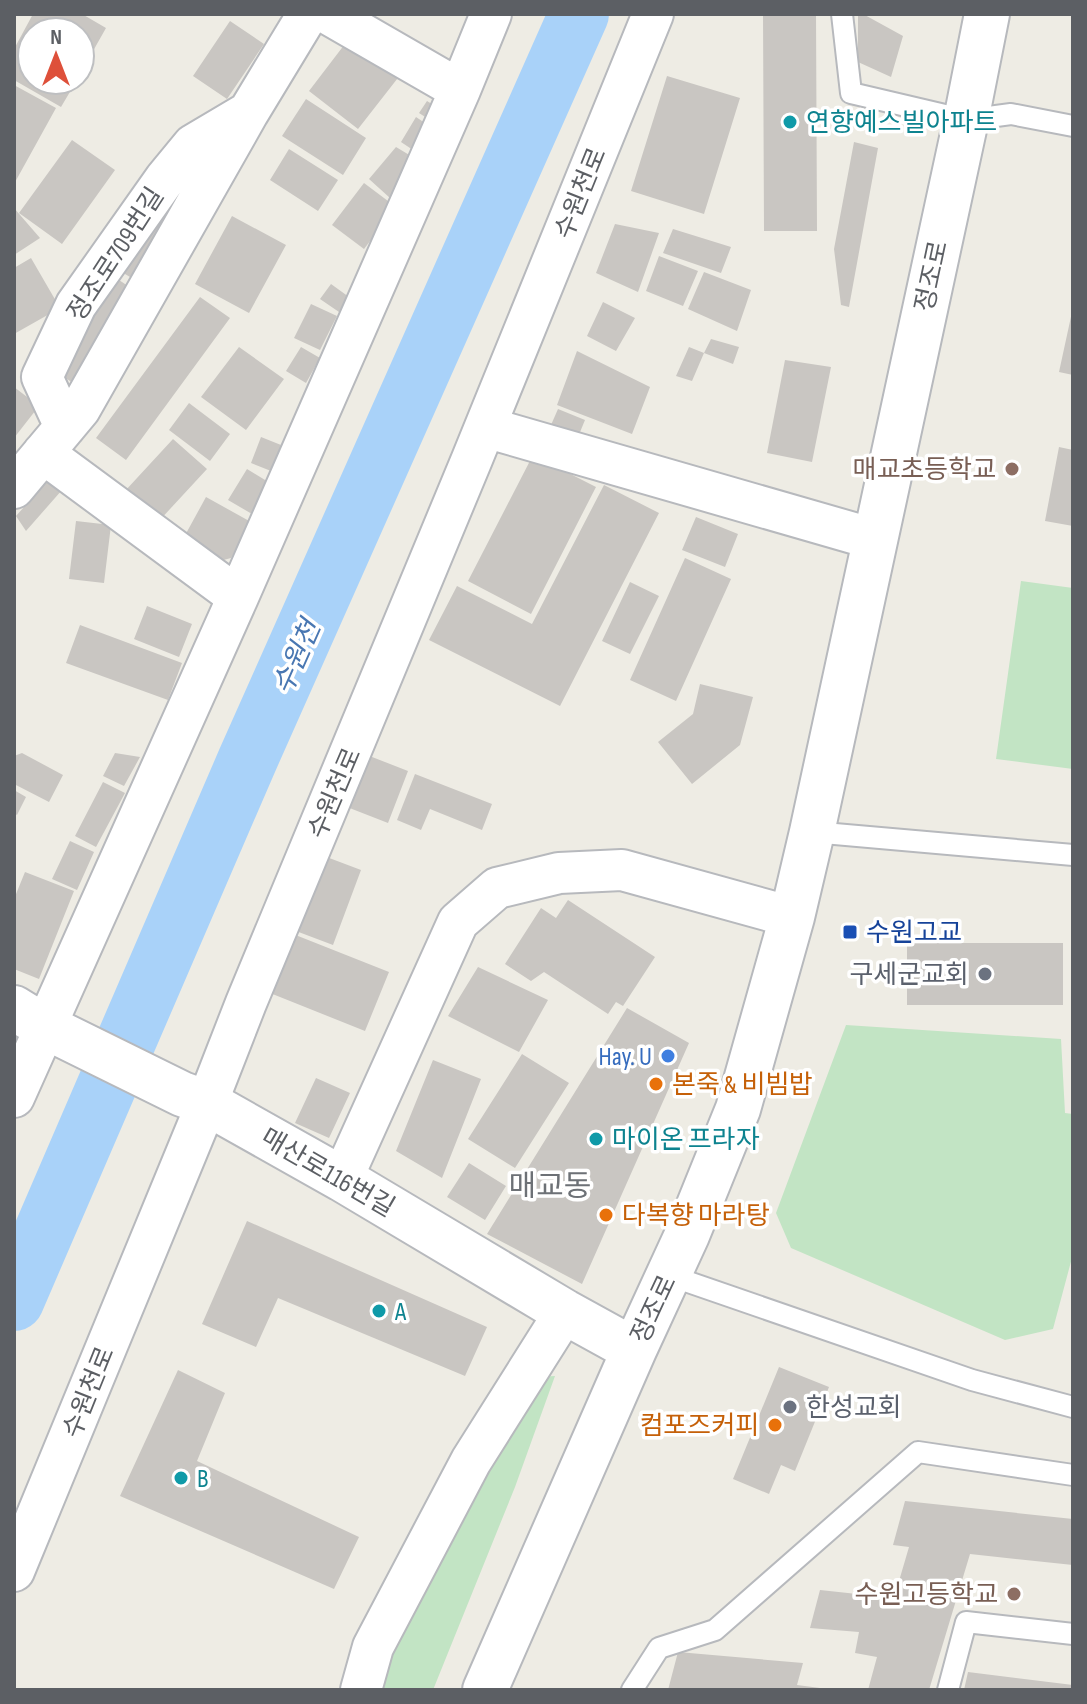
<svg xmlns="http://www.w3.org/2000/svg" width="1087" height="1704" font-family="'Sofia Sans Condensed','Noto Sans KR',sans-serif">
<rect width="100%" height="100%" fill="#eeece4"/>
<!-- green -->
<path fill="#c2e4c4" d="M1021,581L1073,588V769L996,759Z
M846,1025L1061,1039L1065,1113L1073,1114V1254L1053,1329L1005,1340L791,1248L776,1213Z
M555,1376L515,1487L433,1690H376L416,1595L537,1377Z"/>
<g fill="none" stroke-linecap="round" stroke-linejoin="round">
<!-- river -->
<path stroke="#a9d2f9" stroke-width="60" d="M14,1301L247,761L579,14"/>
</g>
<!-- building -->
<path fill="#c9c6c2" d="M33,14H82L106,28L80,74V32H32V80H77L61,107L14,80V49Z
M763,14H816L817,231H764Z
M858,14H863L903,36L891,77L858,62Z
M230,21L264,44L227,99L193,76Z
M351,36L401,74L358,129L309,91Z
M667,76L740,98L704,214L631,191Z
M14,85L56,108L14,184Z
M306,99L366,138L343,175L282,136Z
M427,101L440,109L433,122L419,113Z
M416,117L431,127L416,152L401,142Z
M72,140L115,170L62,244L19,213Z
M854,142L878,148L849,307L841,305L834,249Z
M396,147L411,156L390,198L369,179Z
M289,149L338,180L318,211L270,180Z
M364,183L396,207L364,249L332,225Z
M177,186L188,192L135,280L110,265Z
M14,208L40,238L14,255Z
M232,216L286,245L249,313L195,284Z
M615,224L659,233L638,292L596,273Z
M673,229L731,247L721,273L663,253Z
M659,256L698,271L683,306L646,291Z
M31,258L60,308L14,334V268Z
M704,272L751,290L737,331L688,309Z
M113,276L134,290L73,383L52,369Z
M331,284L349,297L339,312L320,299Z
M200,297L230,318L126,460L96,438Z
M603,302L635,318L616,351L587,336Z
M311,304L337,316L320,350L294,338Z
M1072,312H1073V375L1059,372Z
M711,339L739,347L733,364L704,353Z
M239,347L284,379L246,430L201,397Z
M301,347L320,358L306,383L286,371Z
M689,347L704,353L692,381L676,376Z
M577,351L650,387L632,434L557,405Z
M785,360L831,367L812,462L767,453Z
M14,387L39,406L14,438Z
M189,403L230,434L210,461L169,430Z
M558,409L585,420L578,437L551,425Z
M261,437L281,445L271,471L251,463Z
M173,439L207,469L158,522L125,491Z
M1059,447L1073,450V526L1045,521Z
M533,455L596,487L531,614L468,581Z
M247,469L270,483L252,514L228,500Z
M49,479L62,490L26,531L16,516Z
M604,485L659,513L560,706L429,640L457,586L532,624Z
M206,497L251,522L231,558L212,563L183,539Z
M696,517L738,534L725,567L682,550Z
M76,521L111,525L104,583L69,579Z
M685,558L731,579L676,701L630,680Z
M630,582L659,596L630,654L602,641Z
M147,606L192,624L179,657L134,639Z
M80,625L182,663L168,700L66,663Z
M700,684L753,697L740,745L692,784L658,742L693,714Z
M22,753L63,775L49,802L14,784V756Z
M115,753L140,757L124,786L103,776Z
M367,755L408,771L388,823L347,807Z
M415,774L492,804L482,830L430,809L421,830L397,820Z
M103,782L125,793L96,847L75,836Z
M14,790L26,797L17,815L14,813Z
M70,841L94,852L77,890L52,879Z
M316,853L361,870L333,945L288,928Z
M25,872L74,891L39,979L14,969V899Z
M568,900L655,957L623,1006L616,1002L608,1014L544,972L531,981L505,964L541,908L556,918Z
M293,934L389,972L365,1031L270,993Z
M907,943H1063V1005H907Z
M478,967L548,1000L519,1052L448,1016Z
M627,1008L689,1043L582,1284L487,1234Z
M522,1054L569,1083L515,1168L468,1139Z
M433,1060L481,1079L442,1178L396,1151Z
M316,1078L350,1093L329,1138L295,1123Z
M469,1163L506,1186L485,1220L447,1197Z
M247,1221L487,1327L465,1376L278,1298L256,1347L202,1324Z
M779,1367L829,1387L795,1471L781,1465L769,1494L733,1479Z
M178,1370L225,1393L197,1461L359,1537L334,1589L120,1496Z
M905,1501L1073,1519V1565L970,1554L929,1690H868L877,1657L855,1653L859,1632L810,1628L820,1590L894,1598L909,1547L893,1545Z
M678,1652L803,1663L797,1685L820,1688V1690H668Z
M968,1672L1073,1685V1690H964Z"/>
<g fill="none" stroke-linecap="round" stroke-linejoin="round">
<defs>
<path id="service" d="M842,14L851,93L966,120L1011,114L1073,126
M812,832L1073,855
M668,1275L972,1380L1073,1407
M632,1690L659,1648L715,1630L918,1452L1073,1475
M948,1690L966,1622L1073,1634"/>
<path id="minor" d="M328,14L460,90
M65,427L42,377L76,305L165,179L193,145L247,113
M485,427L874,539
M43,453L238,597
M14,488L80,409L248,113L308,14
M14,1097L238,597L460,90L491,14
M342,1179L458,922L497,888L559,873L622,870L792,917
M14,1571L207,1103L246,1003L472,459L653,14
M361,1690L373,1647L471,1461L565,1312"/>
<path id="tertiary" d="M14,1008L40,1024L182,1094L207,1103L342,1179L565,1312L634,1350
M485,1690L634,1350L687,1235L738,1109L792,917L812,832L966,120L987,14"/>
</defs>
<!-- service casing -->
<use href="#service" stroke="#b7b9bd" stroke-width="24"/>
<!-- minor casing -->
<use href="#minor" stroke="#b7b9bd" stroke-width="44"/>
<!-- tertiary casing -->
<use href="#tertiary" stroke="#b7b9bd" stroke-width="48"/>
<!-- service -->
<use href="#service" stroke="#fff" stroke-width="20"/>
<!-- minor -->
<use href="#minor" stroke="#fff" stroke-width="40"/>
<!-- tertiary -->
<use href="#tertiary" stroke="#fff" stroke-width="44"/>
</g>
<!-- markers -->
<g fill="#0f9aa8" stroke="#fff" stroke-width="3">
<circle cx="790" cy="122" r="8"/>
<circle cx="596" cy="1139" r="8"/>
<circle cx="379" cy="1311" r="8"/>
<circle cx="181" cy="1478" r="8"/>
</g>
<g fill="#8d6e63" stroke="#fff" stroke-width="3">
<circle cx="1012" cy="469" r="8"/>
<circle cx="1014" cy="1594" r="8"/>
</g>
<rect fill="#1a4fb4" stroke="#fff" stroke-width="3" x="842" y="924" width="16" height="16" rx="4"/>
<g fill="#6b7280" stroke="#fff" stroke-width="3">
<circle cx="985" cy="974" r="8"/>
<circle cx="790" cy="1407" r="8"/>
</g>
<circle fill="#3f7fe0" stroke="#fff" stroke-width="3" cx="668" cy="1056" r="8"/>
<g fill="#e8710a" stroke="#fff" stroke-width="3">
<circle cx="656" cy="1084" r="8"/>
<circle cx="606" cy="1215" r="8"/>
<circle cx="775" cy="1425" r="8"/>
</g>
<g text-anchor="middle" stroke-width="7" stroke-linejoin="round" paint-order="stroke">
<!-- culture labels -->
<g font-size="26" fill="#0d838f" stroke="#fff" text-anchor="start">
<text x="806" y="131">연향예스빌아파트</text>
<text x="612" y="1148">마이온 프라자</text>
<text x="395" y="1320">A</text>
<text x="197" y="1487">B</text>
</g>
<!-- street labels -->
<g font-size="26" fill="#5c5f64" stroke="#fff">
<text transform="translate(580 193) rotate(-68)" y="9">수원천로</text>
<text transform="translate(115 254) rotate(-57)" y="9">정조로709번길</text>
<text transform="translate(931 276) rotate(-78)" y="9">정조로</text>
<text transform="translate(334 793) rotate(-67)" y="9">수원천로</text>
<text transform="translate(328 1172) rotate(30)" y="9">매산로116번길</text>
<text transform="translate(653 1309) rotate(-65)" y="9">정조로</text>
<text transform="translate(88 1392) rotate(-68)" y="9">수원천로</text>
</g>
<!-- education labels -->
<g font-size="26" fill="#785e54" stroke="#fff" text-anchor="end">
<text x="996" y="478">매교초등학교</text>
<text x="998" y="1603">수원고등학교</text>
</g>
<!-- transit labels -->
<g font-size="26" fill="#164399" stroke="#fff" text-anchor="start">
<text x="866" y="941">수원고교</text>
</g>
<!-- worship labels -->
<g font-size="26" fill="#5b616d" stroke="#fff" text-anchor="end">
<text x="969" y="983">구세군교회</text>
<text x="806" y="1416" text-anchor="start">한성교회</text>
</g>
<!-- shop labels -->
<g font-size="26" fill="#366cbe" stroke="#fff" text-anchor="end">
<text x="652" y="1065">Hay. U</text>
</g>
<!-- food labels -->
<g font-size="26" fill="#c56008" stroke="#fff" text-anchor="start">
<text x="672" y="1093">본죽 &amp; 비빔밥</text>
<text x="622" y="1224">다복향 마라탕</text>
<text x="759" y="1434" text-anchor="end">컴포즈커피</text>
</g>
<!-- water labels -->
<g font-size="28" font-style="italic" fill="#4977b2" stroke="#fff">
<text transform="translate(296 657) rotate(-66)" y="10">수원천</text>
</g>
<!-- quarter labels -->
<g font-size="30" fill="#6d7176" stroke="#fff">
<text x="550" y="1196">매교동</text>
</g>
</g>
<!-- border -->
<rect width="1087" height="1704" fill="none" stroke="#5c5f64" stroke-width="32"/>
<!-- north arrow -->
<g transform="translate(56 56)"><circle r="38" fill="#ffffff" stroke="#bebfc1" stroke-width="2"/>
<path d="M0-6L14 30L0 20L-14 30Z" fill="#de503a"/>
<text y="-12" font-size="22" font-weight="bold" text-anchor="middle" fill="#5c5f64">N</text>
</g>
</svg>
